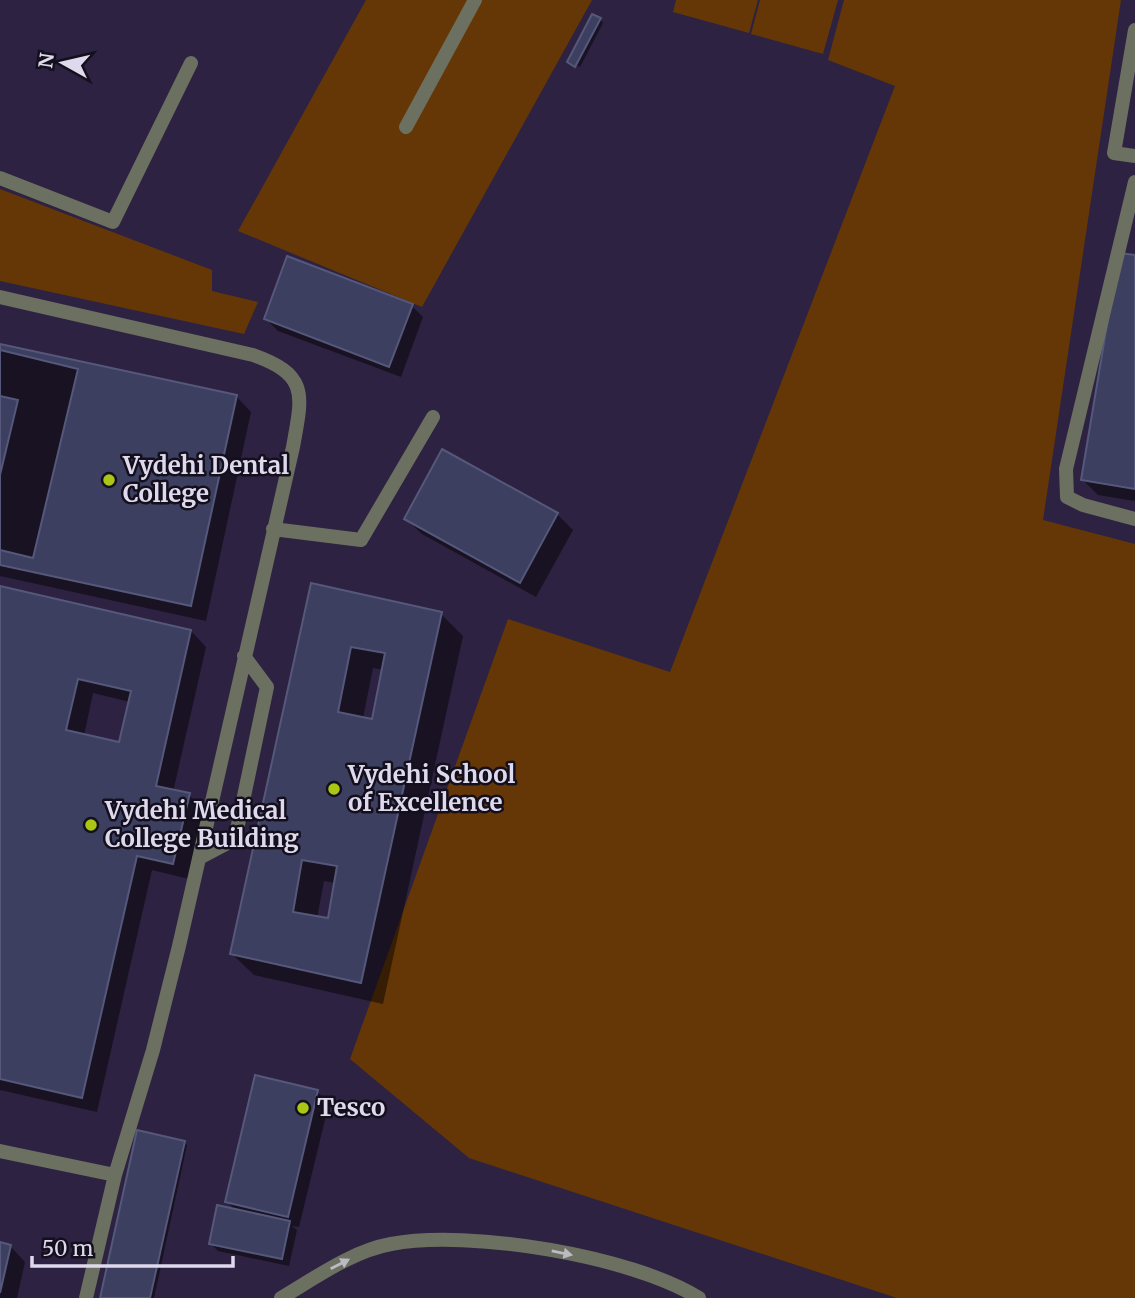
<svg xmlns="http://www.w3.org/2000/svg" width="1135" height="1298" font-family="Merriweather,serif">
<rect width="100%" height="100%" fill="#2d2241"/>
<!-- green -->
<path fill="#653707" d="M366,0H592L422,307L238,231Z
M676,0H758L749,33L673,12Z
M760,0H838L823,54L751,34Z
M844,0H1121L1043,520L1135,544V1298H897L469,1158L350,1059L508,619L670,672L895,86L828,60Z
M0,189L212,270V291L258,302L244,334L0,281Z"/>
<!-- shadow -->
<path fill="#0007" fill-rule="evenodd" d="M600,19L603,23L580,67L570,62Z
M1135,257V501L1098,495L1083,480Z
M412,306L423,317L401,377L278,331L266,319Z
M0,345L236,396L251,412L206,621L0,576Z
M443,451L557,514L573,530L536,597L422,534L406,519Z
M312,585L441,614L463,636L383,1004L254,975L231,953ZM373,668L384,670L374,721L363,718ZM324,881L335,883L329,920L317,918Z
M0,593L191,631L206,647L173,792L189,795L204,811L189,879L152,870L97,1112L0,1090ZM93,693L130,702L121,744L84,736Z
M317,1092L329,1103L299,1227L292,1226L297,1230L289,1266L218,1251L210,1243L237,1211L227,1202Z
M184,1142L187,1145L154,1298H102Z
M0,1244L10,1246L25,1262L17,1298H0Z"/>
<!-- building -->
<path fill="#3c3f60" stroke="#55587a" stroke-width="2" fill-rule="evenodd" d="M592,14L601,18L575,67L567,62Z
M1119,253L1135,255V489L1081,480Z
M287,256L413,304L389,367L264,319Z
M0,344L237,395L191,606L0,565Z
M0,350L78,369L33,558L0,550V475L18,400L0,396Z
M442,449L558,513L520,583L404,519Z
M311,583L442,612L361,983L230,954ZM351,647L385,653L372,719L338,712ZM302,860L337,866L328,918L293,912Z
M0,586L191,630L156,786L190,793L173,864L137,856L82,1098L0,1079ZM78,679L131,691L119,742L66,730Z
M255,1075L318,1090L288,1217L225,1202Z
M137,1130L185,1141L150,1298H100Z
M217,1205L290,1221L282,1259L209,1244Z
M0,1242L11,1245L0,1293Z"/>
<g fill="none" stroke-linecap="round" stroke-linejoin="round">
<!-- service -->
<path stroke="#6c7060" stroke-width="14" d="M0,178L113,222L191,63
M0,297L253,355C310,375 302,396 293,447L179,946L153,1050L115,1175L86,1298
M273,529L361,540L433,417
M199,858L235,839L267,687L244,656
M0,1151L115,1175
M281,1298C315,1278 352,1251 391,1244C469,1229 632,1256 699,1298"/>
<!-- minor -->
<path stroke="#6c7060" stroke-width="14" d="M1135,30L1114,153L1135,156
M406,127L475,0
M1135,182L1066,469L1067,497L1083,505L1135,519"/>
</g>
<!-- one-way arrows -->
<defs><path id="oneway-solid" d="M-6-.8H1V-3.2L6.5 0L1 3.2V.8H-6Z" transform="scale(1.75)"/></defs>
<g fill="#bcbac3">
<use href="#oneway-solid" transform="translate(562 1253) rotate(11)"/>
<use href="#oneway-solid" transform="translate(340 1264) rotate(-27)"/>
</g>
<!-- markers -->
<g fill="#aac716" stroke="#140f1c" stroke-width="2.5">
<circle cx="109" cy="480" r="7"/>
<circle cx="334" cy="789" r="7"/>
<circle cx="91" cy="825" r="7"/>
<circle cx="303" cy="1108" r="7"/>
</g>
<g text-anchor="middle" stroke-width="5" stroke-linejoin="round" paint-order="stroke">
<!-- poi labels -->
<g font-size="24" font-weight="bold" fill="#dfd9ed" stroke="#140f1c" text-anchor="start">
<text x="123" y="474">Vydehi Dental<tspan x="123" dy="28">College</tspan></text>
<text x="348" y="783">Vydehi School<tspan x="348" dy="28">of Excellence</tspan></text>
<text x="105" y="819">Vydehi Medical<tspan x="105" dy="28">College Building</tspan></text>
<text x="317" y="1116">Tesco</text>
</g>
</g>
<!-- north arrow -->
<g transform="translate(63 63) rotate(278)" stroke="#140f1c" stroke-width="5" paint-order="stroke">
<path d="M0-5L12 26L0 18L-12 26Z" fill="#dfd9ed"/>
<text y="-10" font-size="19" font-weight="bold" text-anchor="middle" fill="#dfd9ed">N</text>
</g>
<!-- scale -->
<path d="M32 1256v10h201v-10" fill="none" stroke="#dfd9ed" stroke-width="3.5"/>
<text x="42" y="1256" font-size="21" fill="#dfd9ed" stroke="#140f1c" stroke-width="5" paint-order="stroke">50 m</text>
</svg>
